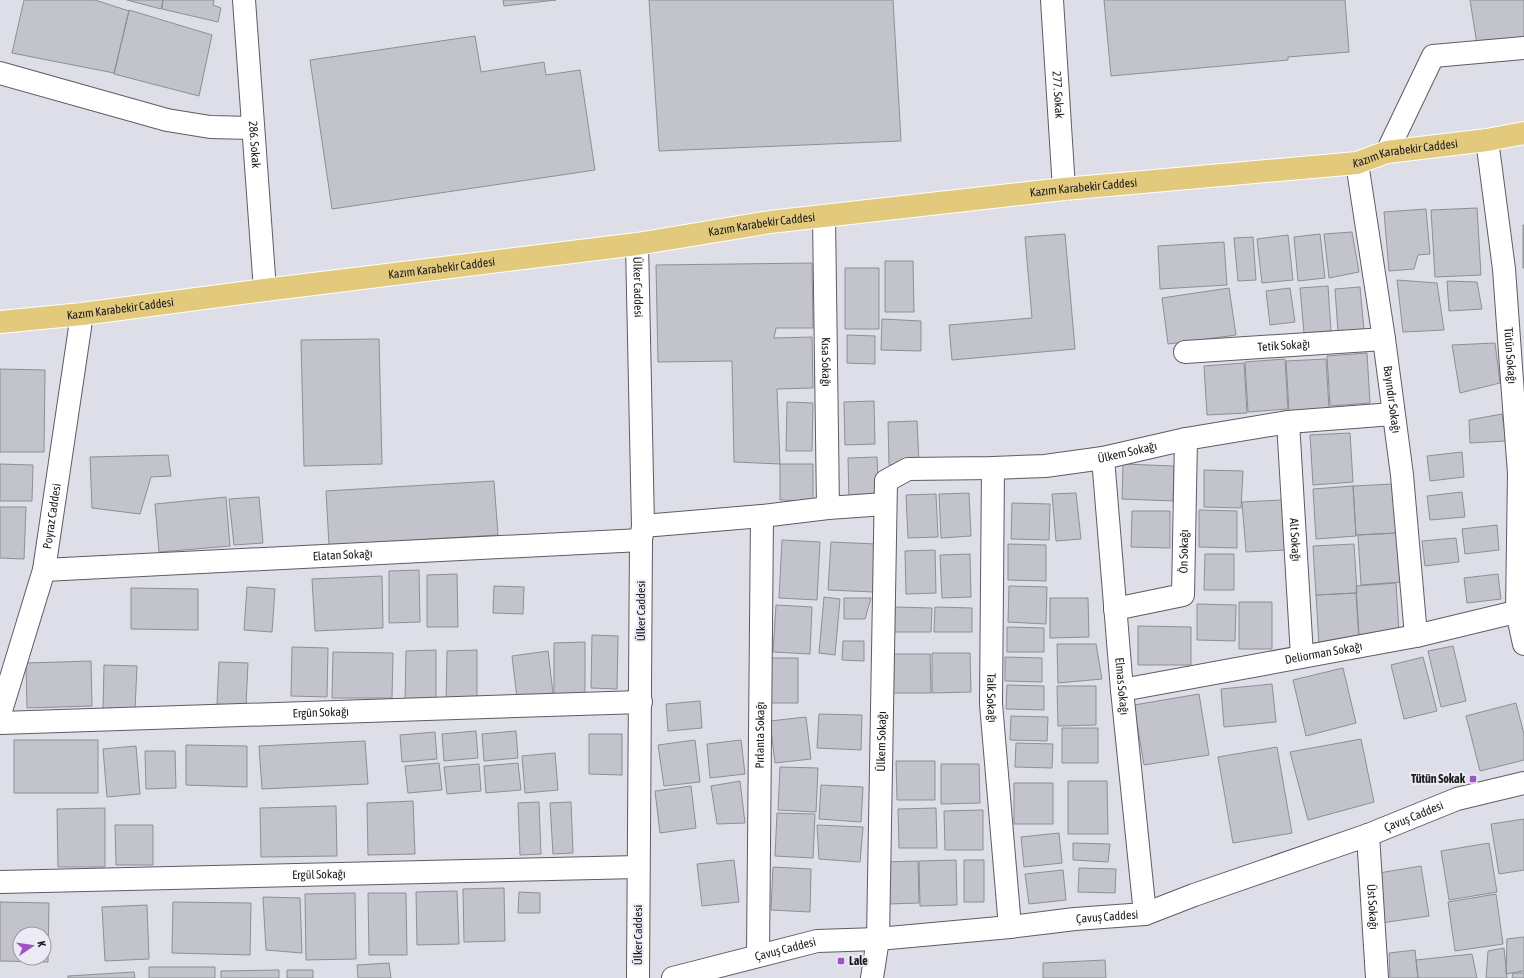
<svg xmlns="http://www.w3.org/2000/svg" width="1524" height="978" font-family="'Asap Condensed',sans-serif">
<rect width="100%" height="100%" fill="#dedee8"/>
<!-- building -->
<path fill="#c3c3cc" stroke="#8e8e97" fill-rule="evenodd" d="M24,0H95L129,11L114,73L12,53Z
M127,0H163L161,9Z
M163,0H214L213,5L221,8L218,22L162,9Z
M503,0H556L504,6Z
M649,0H893L901,141L659,151Z
M1104,0H1345L1349,52L1288,57V60L1111,76Z
M1470,0H1524V50L1479,57Z
M129,10L212,35L199,96L114,74Z
M475,36L481,72L544,62L546,75L580,70L595,170L332,209L310,60Z
M1477,208L1481,275L1435,277L1431,210Z
M1426,209L1430,254L1418,255L1414,269L1389,271L1384,212Z
M1523,225H1524V268H1523Z
M1352,232L1359,272L1329,278L1324,234Z
M1065,234L1075,349L952,360L949,325L1032,318L1025,237Z
M1320,234L1325,278L1298,281L1294,237Z
M1288,235L1293,280L1262,283L1257,239Z
M1253,237L1256,280L1238,281L1234,238Z
M1224,242L1227,285L1160,289L1158,246Z
M885,261H913L914,312H885Z
M812,263L813,328H776L774,338L812,337L813,388L777,389L780,464L734,462L732,361L658,362L656,265Z
M845,268H879V329H845Z
M1397,280L1437,283L1444,330L1403,332Z
M1447,281L1477,282L1482,309L1449,311Z
M1328,286L1331,331L1304,333L1300,288Z
M1360,287L1364,330L1338,332L1335,289Z
M1229,288L1236,335L1168,344L1162,298Z
M1290,288L1295,322L1270,325L1266,291Z
M882,319L921,321V351L881,350Z
M847,335L875,336V364L847,363Z
M379,339L382,464L304,466L301,340Z
M1495,343L1500,383L1460,393L1452,345Z
M1367,353L1370,403L1330,406L1327,356Z
M1285,359L1288,409L1248,412L1245,362Z
M1326,359L1329,408L1289,411L1286,361Z
M1244,363L1247,413L1207,415L1204,366Z
M0,369L45,370L44,452H0Z
M874,401L875,444L845,445L844,402Z
M787,402L813,403L812,451H786Z
M1502,414L1506,441L1470,443L1469,420Z
M917,421L919,463L889,465L888,422Z
M1350,433L1353,482L1313,485L1310,435Z
M1462,452L1464,477L1430,481L1427,456Z
M168,455L171,476L151,477L140,514L92,508L90,457Z
M877,457L879,500L849,501L848,458Z
M0,464L33,465L32,501H0Z
M780,464H813V501L780,500Z
M1123,464L1174,466L1173,501L1122,499Z
M1204,470L1243,471L1241,508L1204,507Z
M494,481L498,535L329,545L326,491Z
M1393,484L1396,533L1356,535L1353,486Z
M1353,486L1356,536L1316,539L1313,489Z
M1462,492L1465,517L1430,520L1427,496Z
M969,493L971,536L941,538L939,494Z
M1076,493L1081,539L1056,541L1052,494Z
M936,494L938,537L908,538L906,495Z
M226,497L230,546L159,552L155,504Z
M259,497L263,543L234,545L229,499Z
M1282,500L1286,550L1246,552L1242,502Z
M1012,503L1050,504L1049,540L1011,539Z
M0,507H26L24,559L0,558Z
M1199,510L1237,511V548L1199,547Z
M1132,511H1170V548L1131,547Z
M1497,525L1499,550L1465,554L1462,529Z
M1399,533L1402,582L1361,585L1358,535Z
M1456,538L1459,562L1425,566L1422,541Z
M782,540L820,542L817,600L779,598Z
M831,542L876,544L874,592L828,590Z
M1008,544L1046,545V581L1008,580Z
M1354,544L1357,593L1316,595L1313,546Z
M935,550L936,593L906,594L905,551Z
M970,554L971,597L942,598L940,555Z
M1205,554H1234V590H1204Z
M419,570L420,622L389,623V571Z
M457,574L458,627H427V575Z
M1498,574L1501,599L1467,603L1464,578Z
M382,576L383,628L315,631L312,579Z
M1396,583L1399,632L1359,635L1356,586Z
M494,586L524,587L523,614L493,613Z
M1009,586L1047,587L1046,624L1008,622Z
M247,587L275,589L272,632L244,630Z
M131,588L198,589V630L131,629Z
M1356,593L1359,642L1319,645L1316,595Z
M824,597L840,599L835,655L819,653Z
M844,598H871L865,619H844Z
M1050,598H1088L1089,637L1050,638Z
M1239,602H1272V649H1239Z
M1197,604L1236,605L1235,641L1197,640Z
M776,605L812,607L810,654L773,652Z
M895,607L932,608L931,632H894Z
M935,607L972,608V632H934Z
M1138,626L1191,627V665H1138Z
M1007,627L1044,628V652H1007Z
M592,635L618,636L617,689L591,688Z
M843,641H864V661L842,660Z
M585,642V694L554,695V643Z
M1057,644H1096L1102,679L1058,683Z
M1453,646L1466,701L1441,707L1428,651Z
M292,647L328,648L327,697L291,696Z
M436,650V703H405L406,651Z
M477,650V702L446,703L447,651Z
M548,651L553,693L517,698L512,656Z
M333,652L393,653L392,698H332Z
M932,653H970L971,692L932,693Z
M892,654H930L931,693H892Z
M1005,657L1042,658V682L1005,681Z
M1423,657L1437,711L1404,719L1391,665Z
M765,658H798V703H765Z
M91,661L92,706L27,708L26,663Z
M219,662L248,663L246,706L217,704Z
M104,665L137,666L135,710L103,709Z
M1343,668L1356,723L1306,736L1293,680Z
M1272,684L1276,722L1224,727L1221,689Z
M1007,685L1044,686V710L1006,709Z
M1057,686H1096V725L1058,726Z
M1199,694L1209,755L1144,765L1134,705Z
M700,701L702,728L668,731L666,704Z
M1516,703L1524,734V760L1480,771L1466,716Z
M819,714L862,715L861,750L817,748Z
M1011,716L1048,717L1047,741L1010,740Z
M806,717L811,759L775,763L770,721Z
M1062,728H1098V763H1062Z
M476,731L478,758L444,761L442,734Z
M516,731L518,758L484,761L482,734Z
M435,732L437,759L402,762L400,735Z
M589,734H622V775L589,774Z
M1361,739L1374,802L1308,820L1290,752Z
M14,740H98V793H14Z
M695,740L700,782L664,786L658,745Z
M741,740L745,774L710,778L707,744Z
M365,741L368,784L262,789L259,746Z
M1016,743L1053,744L1052,768L1015,767Z
M186,745L247,746V787L186,785Z
M136,746L140,794L107,797L103,749Z
M1277,747L1292,833L1233,843L1218,757Z
M145,751H175L176,788L146,789Z
M555,753L558,790L525,793L522,756Z
M896,761H935V800H897Z
M439,763L442,790L408,793L405,766Z
M518,763L521,790L486,793L484,766Z
M479,764L481,791L447,794L444,767Z
M941,764H979L980,803L941,804Z
M780,767L818,768L816,812L778,810Z
M740,781L745,823L717,824L711,786Z
M1068,781H1107L1108,834H1068Z
M1014,783H1053V824H1014Z
M821,785L863,787L861,822L819,819Z
M691,786L696,828L660,833L655,791Z
M413,801L415,854L368,855L367,803Z
M539,802L541,854L520,855L518,803Z
M571,802L573,853L553,854L550,803Z
M336,806L337,856L261,857L260,808Z
M105,808V867H58L57,809Z
M936,808L937,848H899L898,809Z
M983,810V850H945L944,811Z
M777,813L815,814L813,858L775,856Z
M1524,819V870L1499,874L1491,824Z
M115,825H153V865H116Z
M817,825L863,827L860,862L819,859Z
M1059,833L1062,863L1024,867L1021,837Z
M1073,843L1110,844L1108,862L1073,860Z
M1489,843L1497,892L1449,900L1441,851Z
M734,860L739,902L702,906L697,864Z
M956,860L957,905L920,906L919,861Z
M964,860H984V902H964Z
M918,861L919,903L888,904L886,862Z
M1421,866L1429,916L1381,923L1373,874Z
M773,867L811,869L810,912L771,910Z
M1079,868L1116,869L1115,893L1078,892Z
M1063,870L1066,900L1029,904L1025,874Z
M504,888L505,941L464,942L463,889Z
M457,891L459,944L417,945L416,892Z
M519,892L540,893V913H518Z
M355,893L356,959L306,960L305,894Z
M368,893H406L407,955H369Z
M1496,894L1503,944L1455,951L1448,902Z
M263,897L300,898L302,953L266,950Z
M0,902L49,903L48,962L0,961ZM20,934H44V958H20Z
M173,902L251,903L250,955L172,953Z
M147,905L149,959L105,961L102,907Z
M1524,937V971L1506,974L1507,939Z
M1504,948L1507,978H1486L1488,951Z
M1415,950L1418,978H1390L1389,953Z
M1472,954L1477,978H1418L1416,960Z
M1105,960L1106,978H1043V963Z
M389,963L391,978H358L357,965Z
M149,967H215V978H149Z
M279,970V978H221V971Z
M287,970H313V978H287Z
M134,972L135,978H68V976Z
M1513,973H1524V978H1512Z"/>
<g fill="none" stroke-linecap="round" stroke-linejoin="round">
<defs>
<g id="street">
<path id="s1" d="M1052,0L1064,189"/>
<path d="M0,73L167,120L210,127L253,128"/>
<path id="s2" d="M1487,140L1504,269L1511,367L1519,473L1517,612L1524,644"/>
<path d="M1387,152L1433,56L1524,48"/>
<path id="s3" d="M1357,163L1384,339L1402,475L1416,636"/>
<path id="s4" d="M824,216L828,508"/>
<path id="s5" d="M637,244L643,526L641,540C641,686 638,832 638,978"/>
<path id="s6" d="M1185,352L1384,339"/>
<path id="s7" d="M1288,422L1302,656"/>
<path id="s8" d="M1103,458L1122,690L1145,914"/>
<path id="s9" d="M993,468L991,704L1010,927"/>
<path d="M643,526L762,516L828,508L885,504"/>
<path id="s10" d="M44,570L641,540"/>
<path id="s11" d="M1115,609L1183,595L1186,439"/>
<path id="s12" d="M1122,690L1416,636L1524,610"/>
<path id="s13" d="M0,714L44,570L82,314"/>
<path id="s14" d="M0,723L641,702"/>
<path id="s15" d="M1368,835L1377,978"/>
<path id="s16" d="M0,882L638,867"/>
<path id="s17" d="M758,955L762,516"/>
<path id="s18" d="M673,978L817,941L878,939L1010,927L1075,919L1145,914L1194,895L1368,835L1457,799L1524,783"/>
<path id="s19" d="M872,978L878,939L886,481L908,469L993,468L1045,466L1103,458L1186,439L1288,422L1393,414"/>
</g>
<g id="secondary">
<path id="s20" d="M244,0L265,290"/>
</g>
<g id="primary">
<path id="s21" d="M0,322L82,314L265,290L637,244L770,222L1064,189L1357,163L1387,152L1487,140L1524,133"/>
</g>
</defs>
<!-- street casing -->
<use href="#street" stroke="#5c5c64" stroke-width="24"/>
<!-- secondary casing -->
<use href="#secondary" stroke="#5c5c64" stroke-width="24"/>
<!-- primary casing -->
<use href="#primary" stroke="#fff" stroke-width="24"/>
<!-- street -->
<use href="#street" stroke="#fff" stroke-width="22"/>
<!-- secondary -->
<use href="#secondary" stroke="#fff" stroke-width="22"/>
<!-- primary -->
<use href="#primary" stroke="#e2c97c" stroke-width="22"/>
</g>
<!-- markers -->
<g fill="#9f53c4" stroke="#ecebf5" stroke-width="1.5">
<rect x="1469" y="775" width="8" height="8" rx="2"/>
<rect x="837" y="957" width="8" height="8" rx="2"/>
</g>
<g text-anchor="middle" stroke-width="4" stroke-linejoin="round" paint-order="stroke">
<!-- street labels -->
<g font-size="12" fill="#1b1b1e" stroke="#ecebf5">
<text dy="4" stroke="none"><textPath href="#s1" startOffset="95">277. Sokak</textPath></text>
<text dy="4" stroke="none"><textPath href="#s20" startOffset="145">286. Sokak</textPath></text>
<text dy="4" stroke="none"><textPath href="#s21" startOffset="1416">Kazım Karabekir Caddesi</textPath></text>
<text dy="4" stroke="none"><textPath href="#s21" startOffset="1092">Kazım Karabekir Caddesi</textPath></text>
<text dy="4" stroke="none"><textPath href="#s21" startOffset="768">Kazım Karabekir Caddesi</textPath></text>
<text dy="4" stroke="none"><textPath href="#s21" startOffset="445">Kazım Karabekir Caddesi</textPath></text>
<text dy="4" stroke="none"><textPath href="#s5" startOffset="43">Ülker Caddesi</textPath></text>
<text dy="4" stroke="none"><textPath href="#s21" startOffset="121">Kazım Karabekir Caddesi</textPath></text>
<text dy="4" stroke="none"><textPath href="#s6" startOffset="99">Tetik Sokağı</textPath></text>
<text dy="4" stroke="none"><textPath href="#s2" startOffset="217">Tütün Sokağı</textPath></text>
<text dy="4" stroke="none"><textPath href="#s4" startOffset="146">Kısa Sokağı</textPath></text>
<text dy="4" stroke="none"><textPath href="#s3" startOffset="239">Bayındır Sokağı</textPath></text>
<text dy="4" stroke="none"><textPath href="#s19" startOffset="743">Ülkem Sokağı</textPath></text>
<text dy="4" stroke="none"><textPath href="#s13" startOffset="205">Poyraz Caddesi</textPath></text>
<text dy="4" stroke="none"><textPath href="#s7" startOffset="118">Alt Sokağı</textPath></text>
<text dy="4" stroke="none"><textPath href="#s11" startOffset="113">Ön Sokağı</textPath></text>
<text dy="4" stroke="none"><textPath href="#s10" startOffset="299">Elatan Sokağı</textPath></text>
<text transform="translate(641 611) rotate(-90)" y="4">Ülker Caddesi</text>
<text dy="4" stroke="none"><textPath href="#s12" startOffset="205">Deliorman Sokağı</textPath></text>
<text dy="4" stroke="none"><textPath href="#s8" startOffset="229">Elmas Sokağı</textPath></text>
<text dy="4" stroke="none"><textPath href="#s9" startOffset="230">Talk Sokağı</textPath></text>
<text dy="4" stroke="none"><textPath href="#s14" startOffset="321">Ergün Sokağı</textPath></text>
<text dy="4" stroke="none"><textPath href="#s17" startOffset="220">Pırlanta Sokağı</textPath></text>
<text dy="4" stroke="none"><textPath href="#s19" startOffset="237">Ülkem Sokağı</textPath></text>
<text dy="4" stroke="none"><textPath href="#s18" startOffset="764">Çavuş Caddesi</textPath></text>
<text dy="4" stroke="none"><textPath href="#s16" startOffset="319">Ergül Sokağı</textPath></text>
<text dy="4" stroke="none"><textPath href="#s15" startOffset="72">Üst Sokağı</textPath></text>
<text dy="4" stroke="none"><textPath href="#s18" startOffset="440">Çavuş Caddesi</textPath></text>
<text transform="translate(638 935) rotate(-90)" y="4">Ülker Caddesi</text>
<text dy="4" stroke="none"><textPath href="#s18" startOffset="116">Çavuş Caddesi</textPath></text>
</g>
<!-- poi labels -->
<g font-size="12" font-weight="bold" fill="#1b1b1e" stroke="#ecebf5" text-anchor="end">
<text x="1465" y="783">Tütün Sokak</text>
<text x="849" y="965" text-anchor="start">Lale</text>
</g>
</g>
<!-- north arrow -->
<g transform="translate(32 946) rotate(77)"><circle r="19" fill="#ecebf5" stroke="#98989f"/>
<path d="M0-3L7 15L0 10L-7 15Z" fill="#9f53c4"/>
<text y="-6" font-size="11" font-weight="bold" text-anchor="middle" fill="#1b1b1e">K</text>
</g>
</svg>
